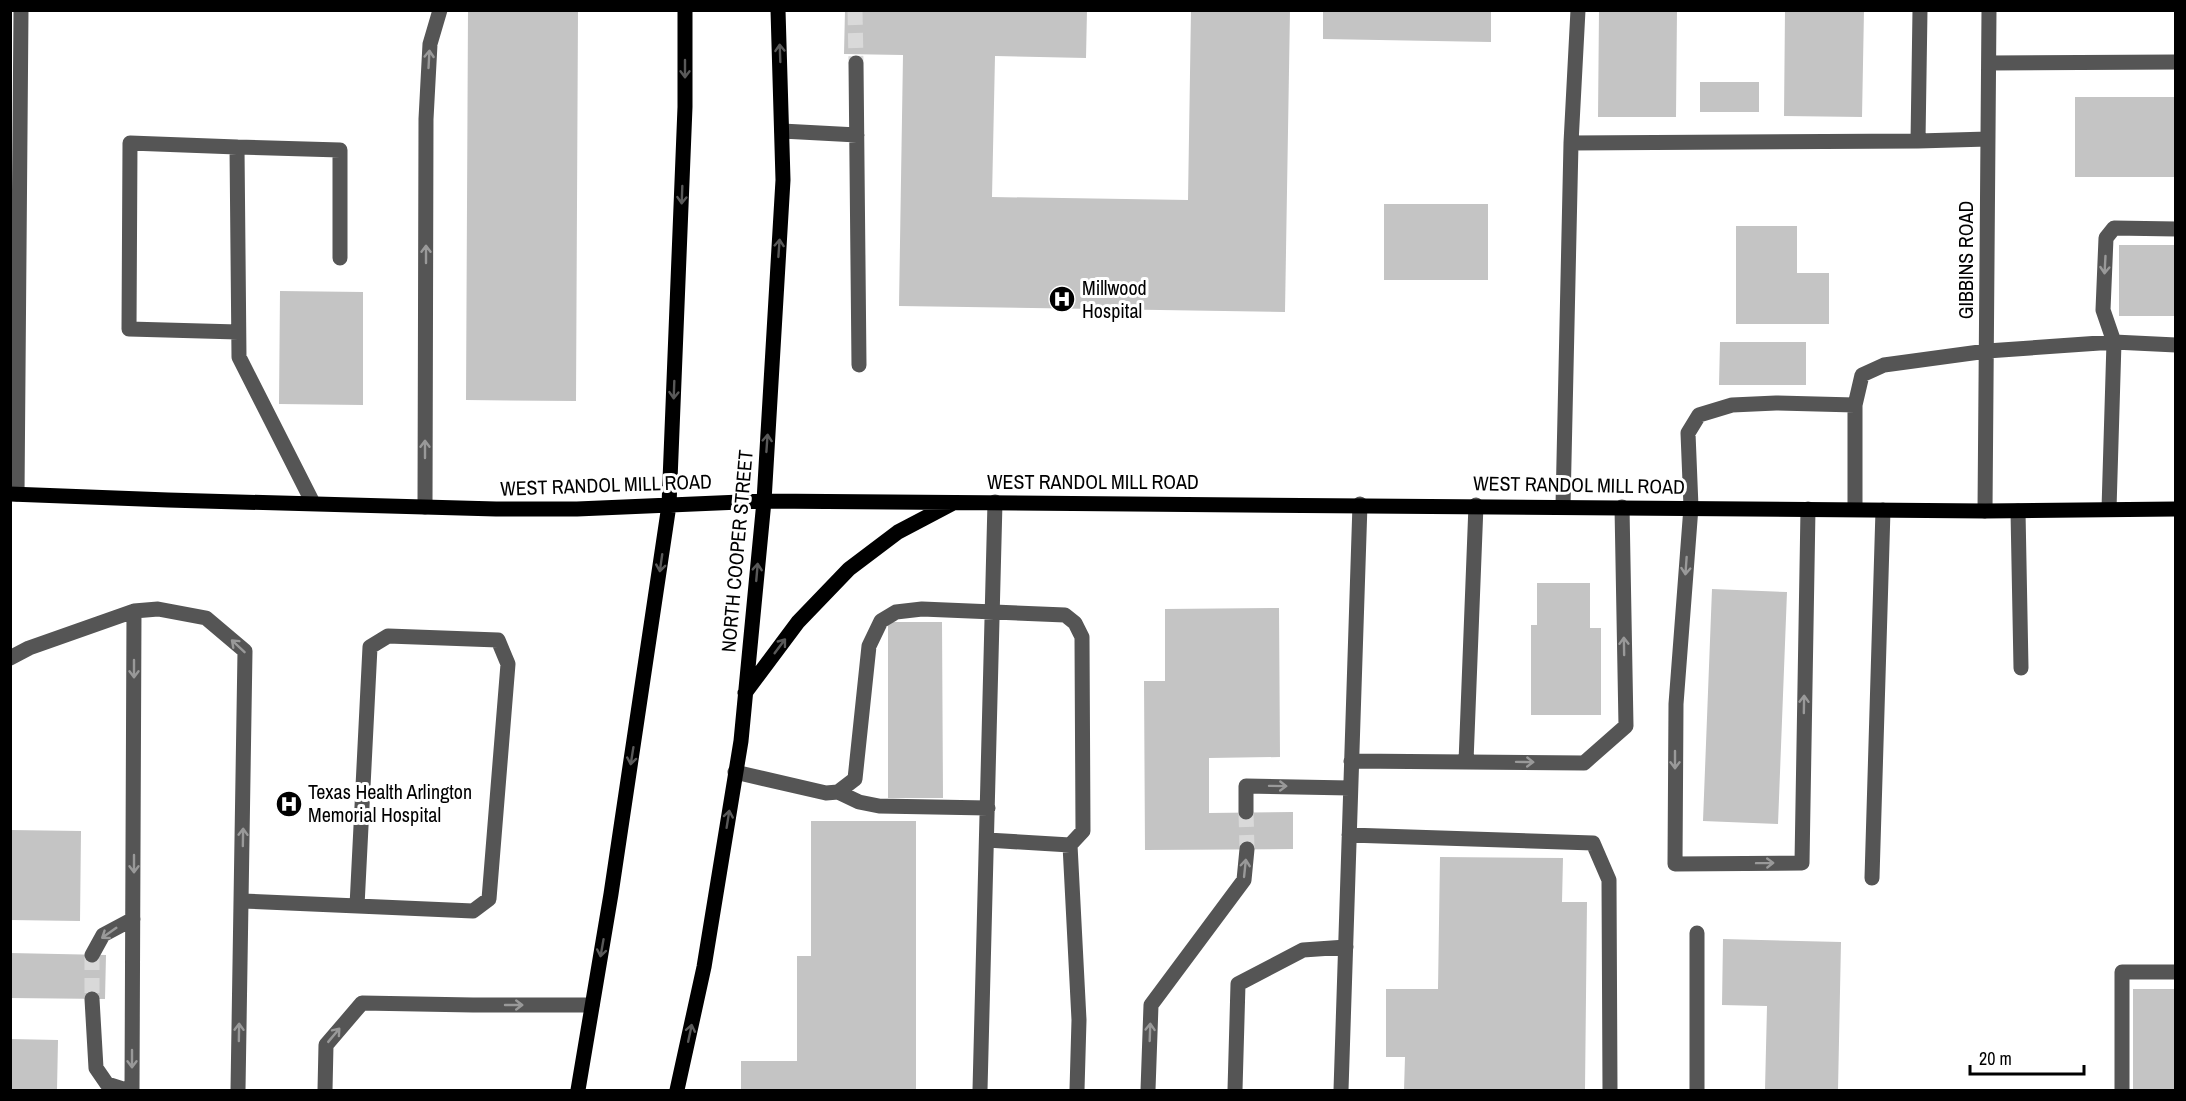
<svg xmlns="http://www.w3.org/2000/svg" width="2186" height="1101" font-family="'Archivo Narrow',sans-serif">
<rect width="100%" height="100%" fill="#fff"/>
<!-- building -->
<path fill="#c4c4c4" d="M468,10H578L576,401L466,400Z
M845,10H1087L1086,58L995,56L992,197L1188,200L1191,10H1290L1285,312L899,306L903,55L844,54Z
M1323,10H1491V42L1323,39Z
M1599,10H1677L1676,117H1598Z
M1785,10H1864L1862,117L1784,116Z
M1700,82H1759V112H1700Z
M2075,97H2176V177H2075Z
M1384,204H1488V280H1384Z
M1736,226H1797V273H1829V324H1736Z
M2119,245H2176V316H2119Z
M280,291L363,292V405L279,404Z
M1720,342H1806V385H1719Z
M1537,583H1590V628H1601V715H1531V625H1537Z
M1712,589L1787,592L1778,824L1703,821Z
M1279,608L1280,757L1209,758V813L1293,812V849L1145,850L1144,681H1165V609Z
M888,622H942L943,798H888Z
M811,821H916V1090H741V1061H797V956H811Z
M10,830L81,831L80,921L10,920Z
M1440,857L1563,858L1562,902H1587L1585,1090H1404L1405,1057H1386V989H1438Z
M1723,939L1841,942L1838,1090H1765L1767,1006L1722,1005Z
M10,953L106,955L105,999L10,998Z
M2133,989H2176V1090H2133Z
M10,1039L58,1040L57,1090H10Z"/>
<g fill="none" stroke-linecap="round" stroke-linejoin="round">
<!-- minor-tunnel -->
<path stroke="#d9d9d9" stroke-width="15" stroke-dasharray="15 8" stroke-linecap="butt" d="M855,10L856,63
M1246,812L1247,849
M92,955V999"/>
<!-- minor -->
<path stroke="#555" stroke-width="15" d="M856,63L859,365
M1989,63L2176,62
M782,131L857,135
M1918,141L1920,10
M1571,143L1918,141L1988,139
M237,147L340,150V258
M238,332L129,329L130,143L237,147L239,357L313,503
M1855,405V509
M17,494L21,10
M1563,506L1571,143L1578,10
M425,507L426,119L430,44L440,10
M1808,509L1802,863L1675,864L1676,704L1691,507L1688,433L1699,415L1732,405L1776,403L1855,405L1862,375L1884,365L1987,351L2114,342L2176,345
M2109,509L2114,342L2103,310L2106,238L2114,228L2176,229
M1985,511L1989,10
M2018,511L2021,668
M10,658L29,648L134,611L158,609L206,618L245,651L238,1090
M1351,761L1584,763L1626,726L1622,507
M1466,762L1476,505
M735,772L826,793L838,792L855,779L869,646L881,621L896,612L922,609L1065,615L1075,623L1082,637L1083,831L1070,845L1079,1020L1077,1090
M838,792L859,802L879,806L988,808
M1246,812V786L1350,788
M1349,835L1593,843L1609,880L1610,1090
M987,840L1070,845
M1872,878L1883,510
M242,901L473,911L489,899L508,664L498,640L388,636L370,647L357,906
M92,955L103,935L133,919
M92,999L96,1068L107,1084L126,1090
M132,1090L134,611
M325,1090L326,1045L362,1003L473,1005H592
M980,1090L995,502
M1148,1090L1151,1005L1244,880L1247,849
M1235,1090L1238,984L1303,950L1346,947
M1341,1090L1360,504
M1697,1090V933
M2122,1090V972H2176"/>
<!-- major -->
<path stroke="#000" stroke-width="15" d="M10,494L168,500L496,509H577L764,501L1985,511L2176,509
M745,693L798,622L849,569L898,532L953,503
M578,1090L611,894L669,505L685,107V10
M677,1090L704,967L741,741L764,501L783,180L778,10"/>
</g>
<!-- one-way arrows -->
<defs><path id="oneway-shaft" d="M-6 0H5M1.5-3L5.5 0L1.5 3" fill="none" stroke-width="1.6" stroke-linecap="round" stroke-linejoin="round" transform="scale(1.5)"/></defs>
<g stroke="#595959">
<use href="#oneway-shaft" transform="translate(780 53) rotate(-92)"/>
<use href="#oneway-shaft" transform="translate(685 69) rotate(90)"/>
<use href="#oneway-shaft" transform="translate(682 195) rotate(92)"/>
<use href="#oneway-shaft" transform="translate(779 248) rotate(-86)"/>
<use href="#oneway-shaft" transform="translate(674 390) rotate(92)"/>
<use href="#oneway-shaft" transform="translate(767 443) rotate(-86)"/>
<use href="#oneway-shaft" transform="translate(661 563) rotate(98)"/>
<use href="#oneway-shaft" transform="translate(757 572) rotate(-85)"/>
<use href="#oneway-shaft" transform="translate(780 646) rotate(-53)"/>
<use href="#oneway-shaft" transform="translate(632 756) rotate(99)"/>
<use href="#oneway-shaft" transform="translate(728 819) rotate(-81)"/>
<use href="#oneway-shaft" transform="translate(602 948) rotate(100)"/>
<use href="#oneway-shaft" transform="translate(690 1033) rotate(-78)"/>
</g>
<g stroke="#999">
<use href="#oneway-shaft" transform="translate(429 59) rotate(-87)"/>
<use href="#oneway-shaft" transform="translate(426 254) rotate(-90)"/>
<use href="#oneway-shaft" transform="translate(2105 265) rotate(93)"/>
<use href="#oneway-shaft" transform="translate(425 449) rotate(-90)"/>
<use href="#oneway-shaft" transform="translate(1686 566) rotate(94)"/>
<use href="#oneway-shaft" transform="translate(238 646) rotate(-137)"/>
<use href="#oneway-shaft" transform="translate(1624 646) rotate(-91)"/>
<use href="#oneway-shaft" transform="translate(134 669) rotate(90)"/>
<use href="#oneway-shaft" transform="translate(1804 704) rotate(-89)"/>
<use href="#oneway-shaft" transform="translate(1675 760) rotate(90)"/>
<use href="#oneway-shaft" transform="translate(1525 762) rotate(1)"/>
<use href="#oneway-shaft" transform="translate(1278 786) rotate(1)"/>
<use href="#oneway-shaft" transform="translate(243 837) rotate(-89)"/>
<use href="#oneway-shaft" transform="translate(1765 863) rotate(-1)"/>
<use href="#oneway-shaft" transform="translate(134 864) rotate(90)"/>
<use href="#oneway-shaft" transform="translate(1245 868) rotate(-84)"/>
<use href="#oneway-shaft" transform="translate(109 933) rotate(145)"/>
<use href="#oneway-shaft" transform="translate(514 1005)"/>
<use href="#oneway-shaft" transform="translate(239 1032) rotate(-89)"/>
<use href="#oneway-shaft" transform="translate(1150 1032) rotate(-88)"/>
<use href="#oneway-shaft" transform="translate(334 1035) rotate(-50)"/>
<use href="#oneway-shaft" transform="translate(132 1059) rotate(90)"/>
</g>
<!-- icons -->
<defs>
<symbol id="hospital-disc" viewBox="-11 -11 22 22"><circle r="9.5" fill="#000" stroke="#fff"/><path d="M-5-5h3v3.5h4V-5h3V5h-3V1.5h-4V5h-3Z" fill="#fff"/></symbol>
</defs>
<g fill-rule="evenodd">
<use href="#hospital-disc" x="1047" y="284" width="30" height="30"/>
<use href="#hospital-disc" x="274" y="789" width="30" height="30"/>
</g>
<g text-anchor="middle" stroke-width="6" stroke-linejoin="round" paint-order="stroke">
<!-- street labels -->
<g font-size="20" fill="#000" stroke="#fff">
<text transform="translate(1966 260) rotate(-90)" y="7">GIBBINS ROAD</text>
<text x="1093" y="489">WEST RANDOL MILL ROAD</text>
<text transform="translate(606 485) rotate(-2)" y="7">WEST RANDOL MILL ROAD</text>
<text transform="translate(1579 485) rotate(1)" y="7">WEST RANDOL MILL ROAD</text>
<text transform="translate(737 551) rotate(-85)" y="7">NORTH COOPER STREET</text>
</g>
<!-- poi labels -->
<g font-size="20" fill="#000" stroke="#fff" text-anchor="start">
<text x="1082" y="295">Millwood<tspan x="1082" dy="23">Hospital</tspan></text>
<text x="308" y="799">Texas Health Arlington<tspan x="308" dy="23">Memorial Hospital</tspan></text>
</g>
</g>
<!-- border -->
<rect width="2186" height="1101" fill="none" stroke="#000000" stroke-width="24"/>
<!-- scale -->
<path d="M1970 1065v9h114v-9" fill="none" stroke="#000000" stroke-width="3"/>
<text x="1979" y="1065" font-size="18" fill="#000000" stroke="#ffffff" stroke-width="4.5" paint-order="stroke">20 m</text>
</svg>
